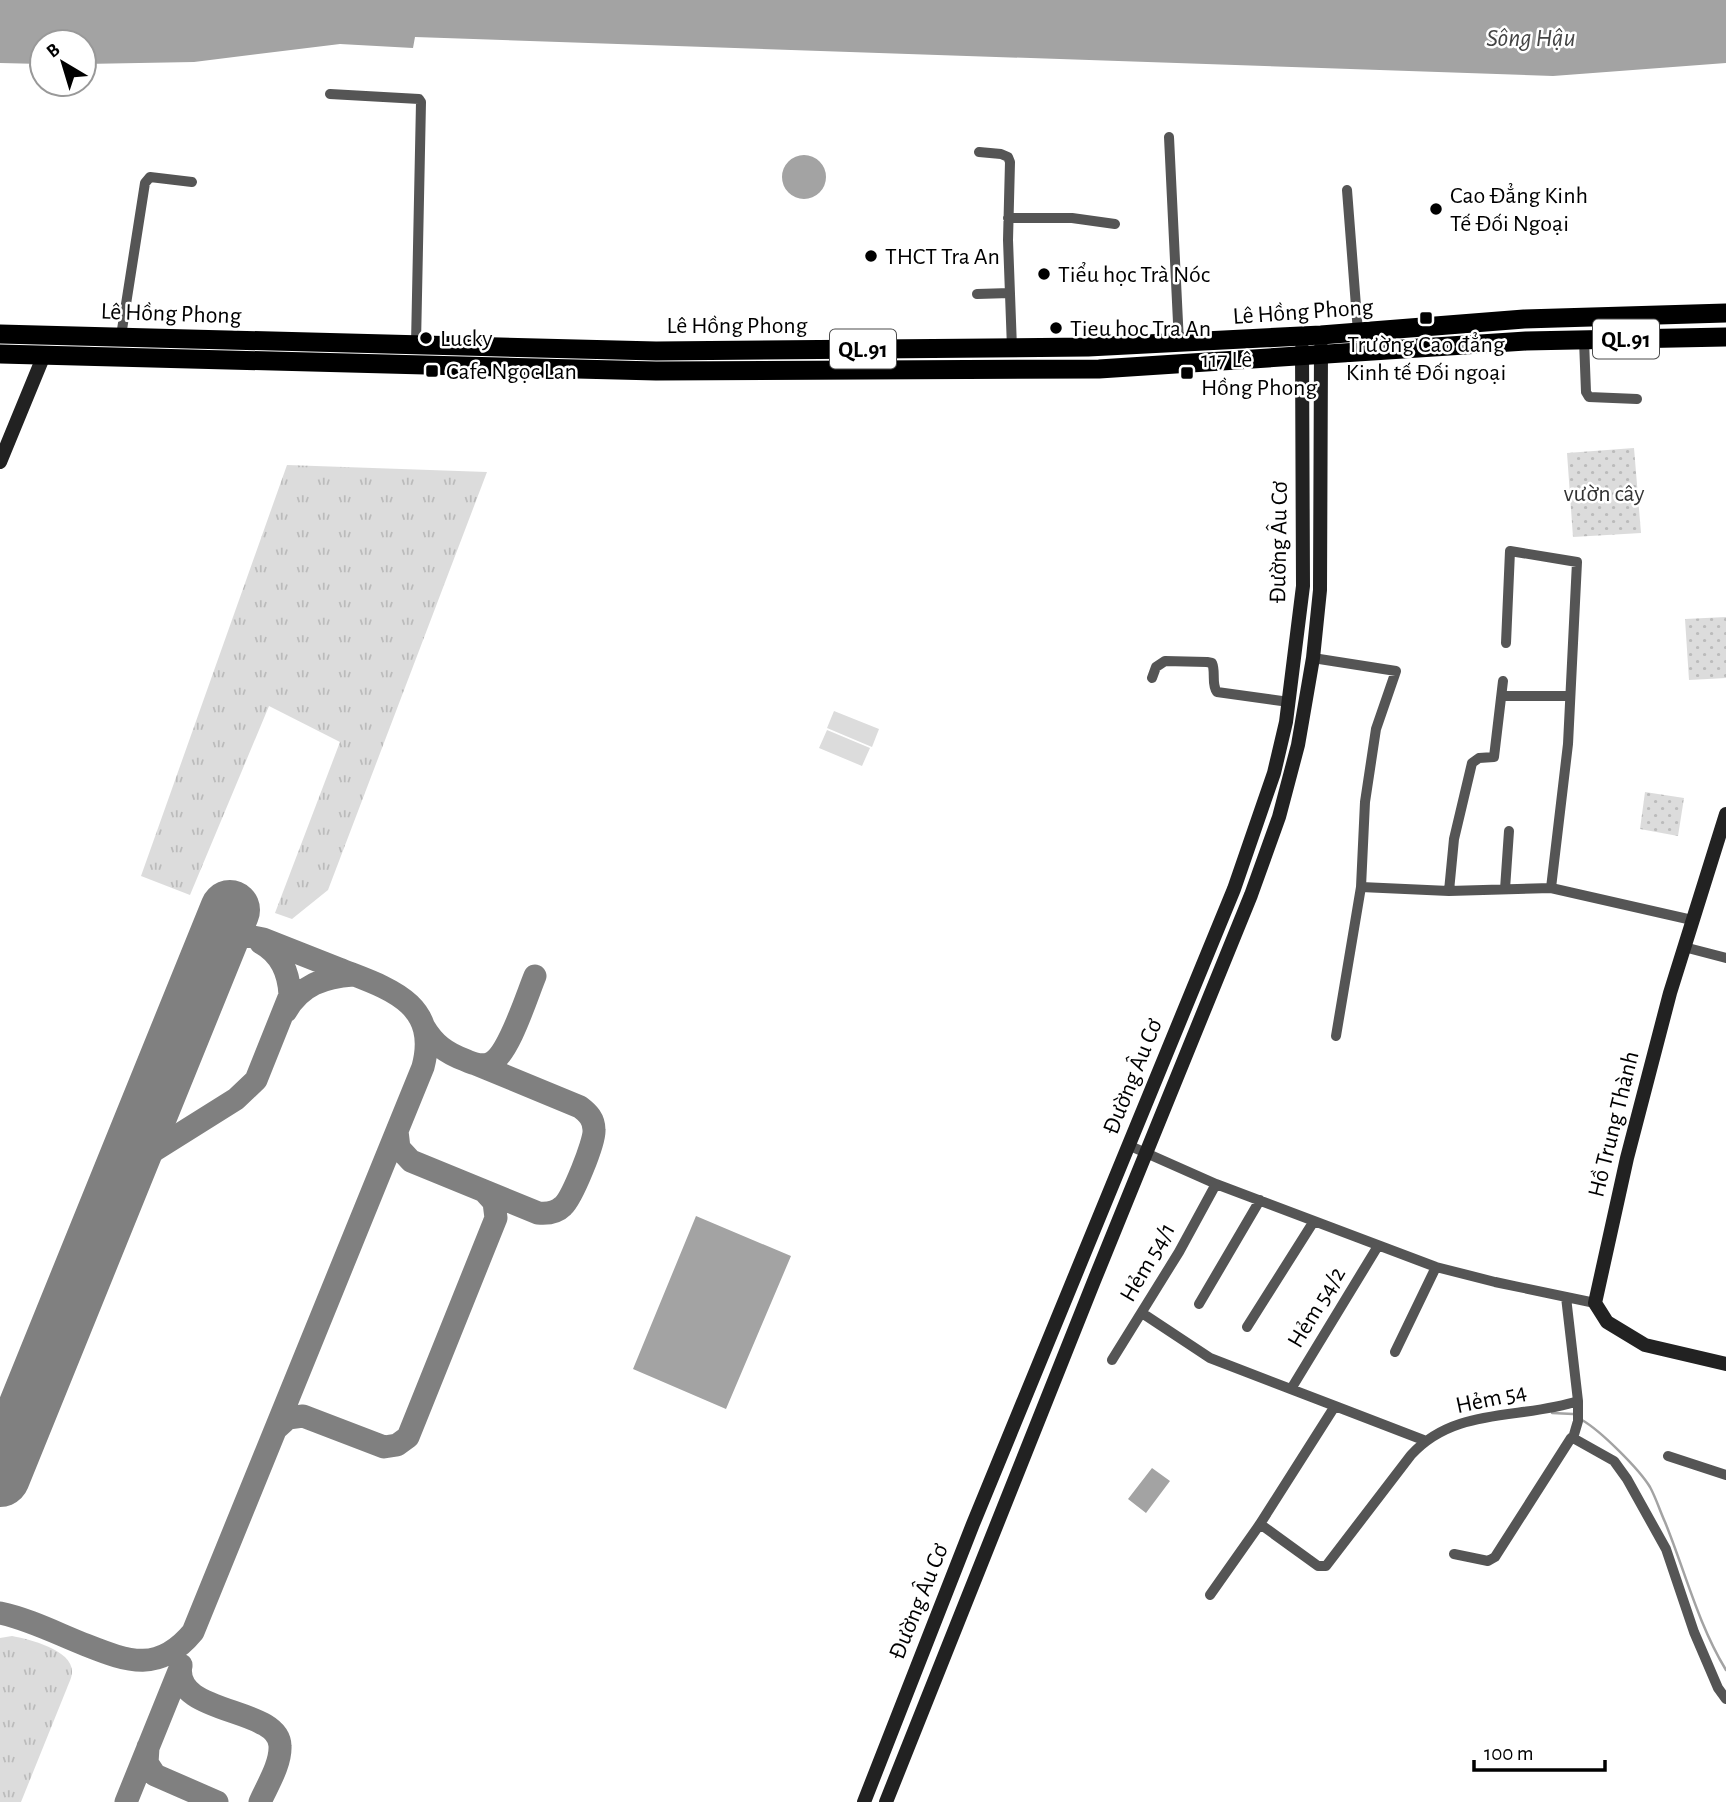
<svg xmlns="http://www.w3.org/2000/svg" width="1726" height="1802" font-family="'Alegreya Sans',sans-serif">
<defs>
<pattern id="grass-tufts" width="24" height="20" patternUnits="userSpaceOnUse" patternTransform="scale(1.75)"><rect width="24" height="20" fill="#dcdcdc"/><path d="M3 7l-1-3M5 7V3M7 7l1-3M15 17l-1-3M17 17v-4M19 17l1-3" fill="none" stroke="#bbb"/></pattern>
<pattern id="garden-dots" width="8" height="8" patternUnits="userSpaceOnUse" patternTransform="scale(1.75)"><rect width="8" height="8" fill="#dcdcdc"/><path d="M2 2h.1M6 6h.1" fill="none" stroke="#bbb" stroke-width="1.8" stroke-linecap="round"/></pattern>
</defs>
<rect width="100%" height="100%" fill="#fff"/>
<!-- grass -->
<path fill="url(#grass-tufts)" d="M287,465L487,472L328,890L292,919L275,913L340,742L269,706L190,895L141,876Z
M12,1636C29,1639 73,1650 72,1672C72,1677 69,1683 67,1688L21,1802H0V1638Z"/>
<!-- garden -->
<path fill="url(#garden-dots)" d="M1634,448L1641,533L1573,537L1567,453Z
M1726,617V678L1689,680L1685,619Z
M1645,792L1684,798L1678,836L1640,829Z"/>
<!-- pitch -->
<path fill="#dcdcdc" d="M834,711L879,729L872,747L827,728Z
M827,730L870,748L862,766L819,748Z"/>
<!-- water -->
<path fill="#a3a3a3" d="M0,0H1726V63L1553,76L415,37L413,48L340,44L194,62L84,64V42H42V64L0,63Z
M782 177a22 22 0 1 1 44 0a22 22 0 1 1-44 0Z
M696,1216L791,1256L726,1409L633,1369Z
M1152,1468L1170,1481L1146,1513L1128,1499Z"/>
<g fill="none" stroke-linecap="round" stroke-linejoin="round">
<!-- stream -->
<path stroke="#a3a3a3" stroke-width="2.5" d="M1552,1413L1573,1414
M1582,1420C1601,1431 1639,1469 1650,1487C1656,1498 1660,1511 1665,1522C1685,1571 1698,1624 1726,1670"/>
<!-- taxiway -->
<path stroke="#808080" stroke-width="23" d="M286,1011C301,985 324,977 353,975
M424,1027C434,1044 446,1053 465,1060C474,1064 482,1067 491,1063C509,1054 527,995 535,976
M397,1131L399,1148L411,1161L538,1213C548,1214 556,1213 563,1206C572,1198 595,1142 594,1130C594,1119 588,1113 580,1107L476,1064
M115,1194L125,1173L134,1163L236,1099L256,1080L290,995C289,973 281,954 261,943
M277,1428L288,1418L303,1416L384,1447L397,1445L408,1437L496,1218L494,1202L484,1191
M0,1613C29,1619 58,1634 86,1645C129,1662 159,1673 193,1632L423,1067C440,1002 387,988 339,969C314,959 288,949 263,939L248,936L217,941
M181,1665C171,1716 279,1706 280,1746C281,1764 267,1786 260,1802
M148,1747L147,1763L155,1775L217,1802
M126,1802L181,1666"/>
<!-- runway -->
<path stroke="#808080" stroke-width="60" d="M0,1477L230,910"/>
<!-- street -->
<path stroke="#555" stroke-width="10" d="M330,94L419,99L421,102L416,344
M1169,137L1179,343
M979,152L1001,154L1008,157L1010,162L1008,240L1012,348
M1347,190L1358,332
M1008,218H1072L1115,224
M977,294L1010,293
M121,336L145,183L150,177L192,182
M1584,340L1586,392L1589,397L1637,399
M1506,643L1510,551L1577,562L1568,744L1551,888
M1313,658L1396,671L1376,729L1365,802L1361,887L1336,1036
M1152,678L1156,667L1165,661L1207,662L1212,663C1216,672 1211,684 1217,692L1289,702
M1502,696H1570
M1361,887L1449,891L1551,888L1692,920
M1505,889L1509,831
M1449,891L1454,839L1472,763L1479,758L1494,757L1503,681
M1684,947L1726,958
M1128,1145L1216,1184L1436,1267L1495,1282L1595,1303
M1199,1304L1260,1200
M1142,1313L1210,1358L1335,1406L1260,1524L1210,1595
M1247,1327L1314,1221
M1395,1352L1436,1267
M1112,1360L1179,1252L1216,1184
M1291,1389L1378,1246
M1335,1406L1426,1441
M1573,1438L1578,1421V1401
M1668,1456L1726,1475
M1260,1524L1318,1566H1326L1411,1455C1455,1406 1521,1420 1578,1401L1566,1297
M1454,1554L1488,1561L1495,1557L1571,1438H1573L1614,1461L1627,1479L1666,1549L1694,1632L1718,1688L1726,1699"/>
<!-- secondary -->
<path stroke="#222" stroke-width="14" d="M0,462L44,355
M1726,814L1670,993L1627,1158L1595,1303L1607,1322L1645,1345L1726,1364
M864,1802L973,1524L1234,889L1274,773L1286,722L1303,586L1302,348
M886,1802L1094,1281L1251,895L1279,817L1298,745L1313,658L1320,590L1321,347"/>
<!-- highway -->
<path stroke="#000" stroke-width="19" d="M0,334L656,351L1088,347L1321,335L1524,319L1726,313
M0,354L656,371L1099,369L1526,341L1726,337"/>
</g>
<!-- markers -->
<g fill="#000" stroke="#fff" stroke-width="2.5">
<circle cx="1436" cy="209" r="7"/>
<circle cx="871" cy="256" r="7"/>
<circle cx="1044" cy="274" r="7"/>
<rect x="1419" y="311" width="14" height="14" rx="3.5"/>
<circle cx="1056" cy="328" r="7"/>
<circle cx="426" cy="338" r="7"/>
<rect x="425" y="364" width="14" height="14" rx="3.5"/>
<rect x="1180" y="366" width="14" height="14" rx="3.5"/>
</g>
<g text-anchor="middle" stroke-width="5" stroke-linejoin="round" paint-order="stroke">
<!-- shield labels -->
<g fill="#fff" stroke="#4c4c4c" stroke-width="2">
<rect x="1593" y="319.5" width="66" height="39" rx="5"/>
<rect x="830" y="329.5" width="66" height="39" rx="5"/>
</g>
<g font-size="23" font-weight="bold" fill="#000">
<text x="1626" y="347">QL.91</text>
<text x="863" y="357">QL.91</text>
</g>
<!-- poi labels -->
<g font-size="24" fill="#000" stroke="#fff" text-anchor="start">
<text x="1450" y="203">Cao Đẳng Kinh<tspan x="1450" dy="28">Tế Đối Ngoại</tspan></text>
<text x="885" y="264">THCT Tra An</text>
<text x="1058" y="282">Tiểu học Trà Nóc</text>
<text x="1070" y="336">Tieu hoc Tra An</text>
<text x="440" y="346">Lucky</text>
<text x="1426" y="352" text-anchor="middle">Trường Cao đẳng<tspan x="1426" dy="28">Kinh tế Đối ngoại</tspan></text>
<text x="1201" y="367">117 Lê<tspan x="1201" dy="28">Hồng Phong</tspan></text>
<text x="446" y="379">Cafe Ngọc Lan</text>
</g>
<!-- street labels -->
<g font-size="24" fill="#000" stroke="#fff">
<text transform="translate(1303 311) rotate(-4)" y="8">Lê Hồng Phong</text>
<text transform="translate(171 313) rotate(2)" y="8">Lê Hồng Phong</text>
<text x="737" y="333">Lê Hồng Phong</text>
<text transform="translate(1278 542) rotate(-89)" y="8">Đường Âu Cơ</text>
<text transform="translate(1132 1076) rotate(-68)" y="8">Đường Âu Cơ</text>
<text transform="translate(1613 1124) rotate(-76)" y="8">Hồ Trung Thành</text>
<text transform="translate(1147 1262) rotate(-60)" y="8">Hẻm 54/1</text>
<text transform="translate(1316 1307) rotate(-59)" y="8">Hẻm 54/2</text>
<text transform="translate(1491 1398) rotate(-12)" y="8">Hẻm 54</text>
<text transform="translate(918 1601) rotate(-68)" y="8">Đường Âu Cơ</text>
</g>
<!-- park labels -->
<g font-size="24" fill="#333" stroke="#fff">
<text x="1604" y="501">vườn cây</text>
</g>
<!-- water labels -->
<g font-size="26" font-style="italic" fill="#444" stroke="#fff">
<text x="1531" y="46">Sông Hậu</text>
</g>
</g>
<!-- north arrow -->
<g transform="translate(63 63) rotate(322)"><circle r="33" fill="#ffffff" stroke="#999999" stroke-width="2"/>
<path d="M0-5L12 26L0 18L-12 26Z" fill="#000000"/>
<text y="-10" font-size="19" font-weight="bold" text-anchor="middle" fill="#000000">B</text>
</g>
<!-- scale -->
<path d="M1474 1760v10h131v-10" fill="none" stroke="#000000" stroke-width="3.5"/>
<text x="1484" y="1760" font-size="21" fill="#000000" stroke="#ffffff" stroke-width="5" paint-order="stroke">100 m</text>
</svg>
